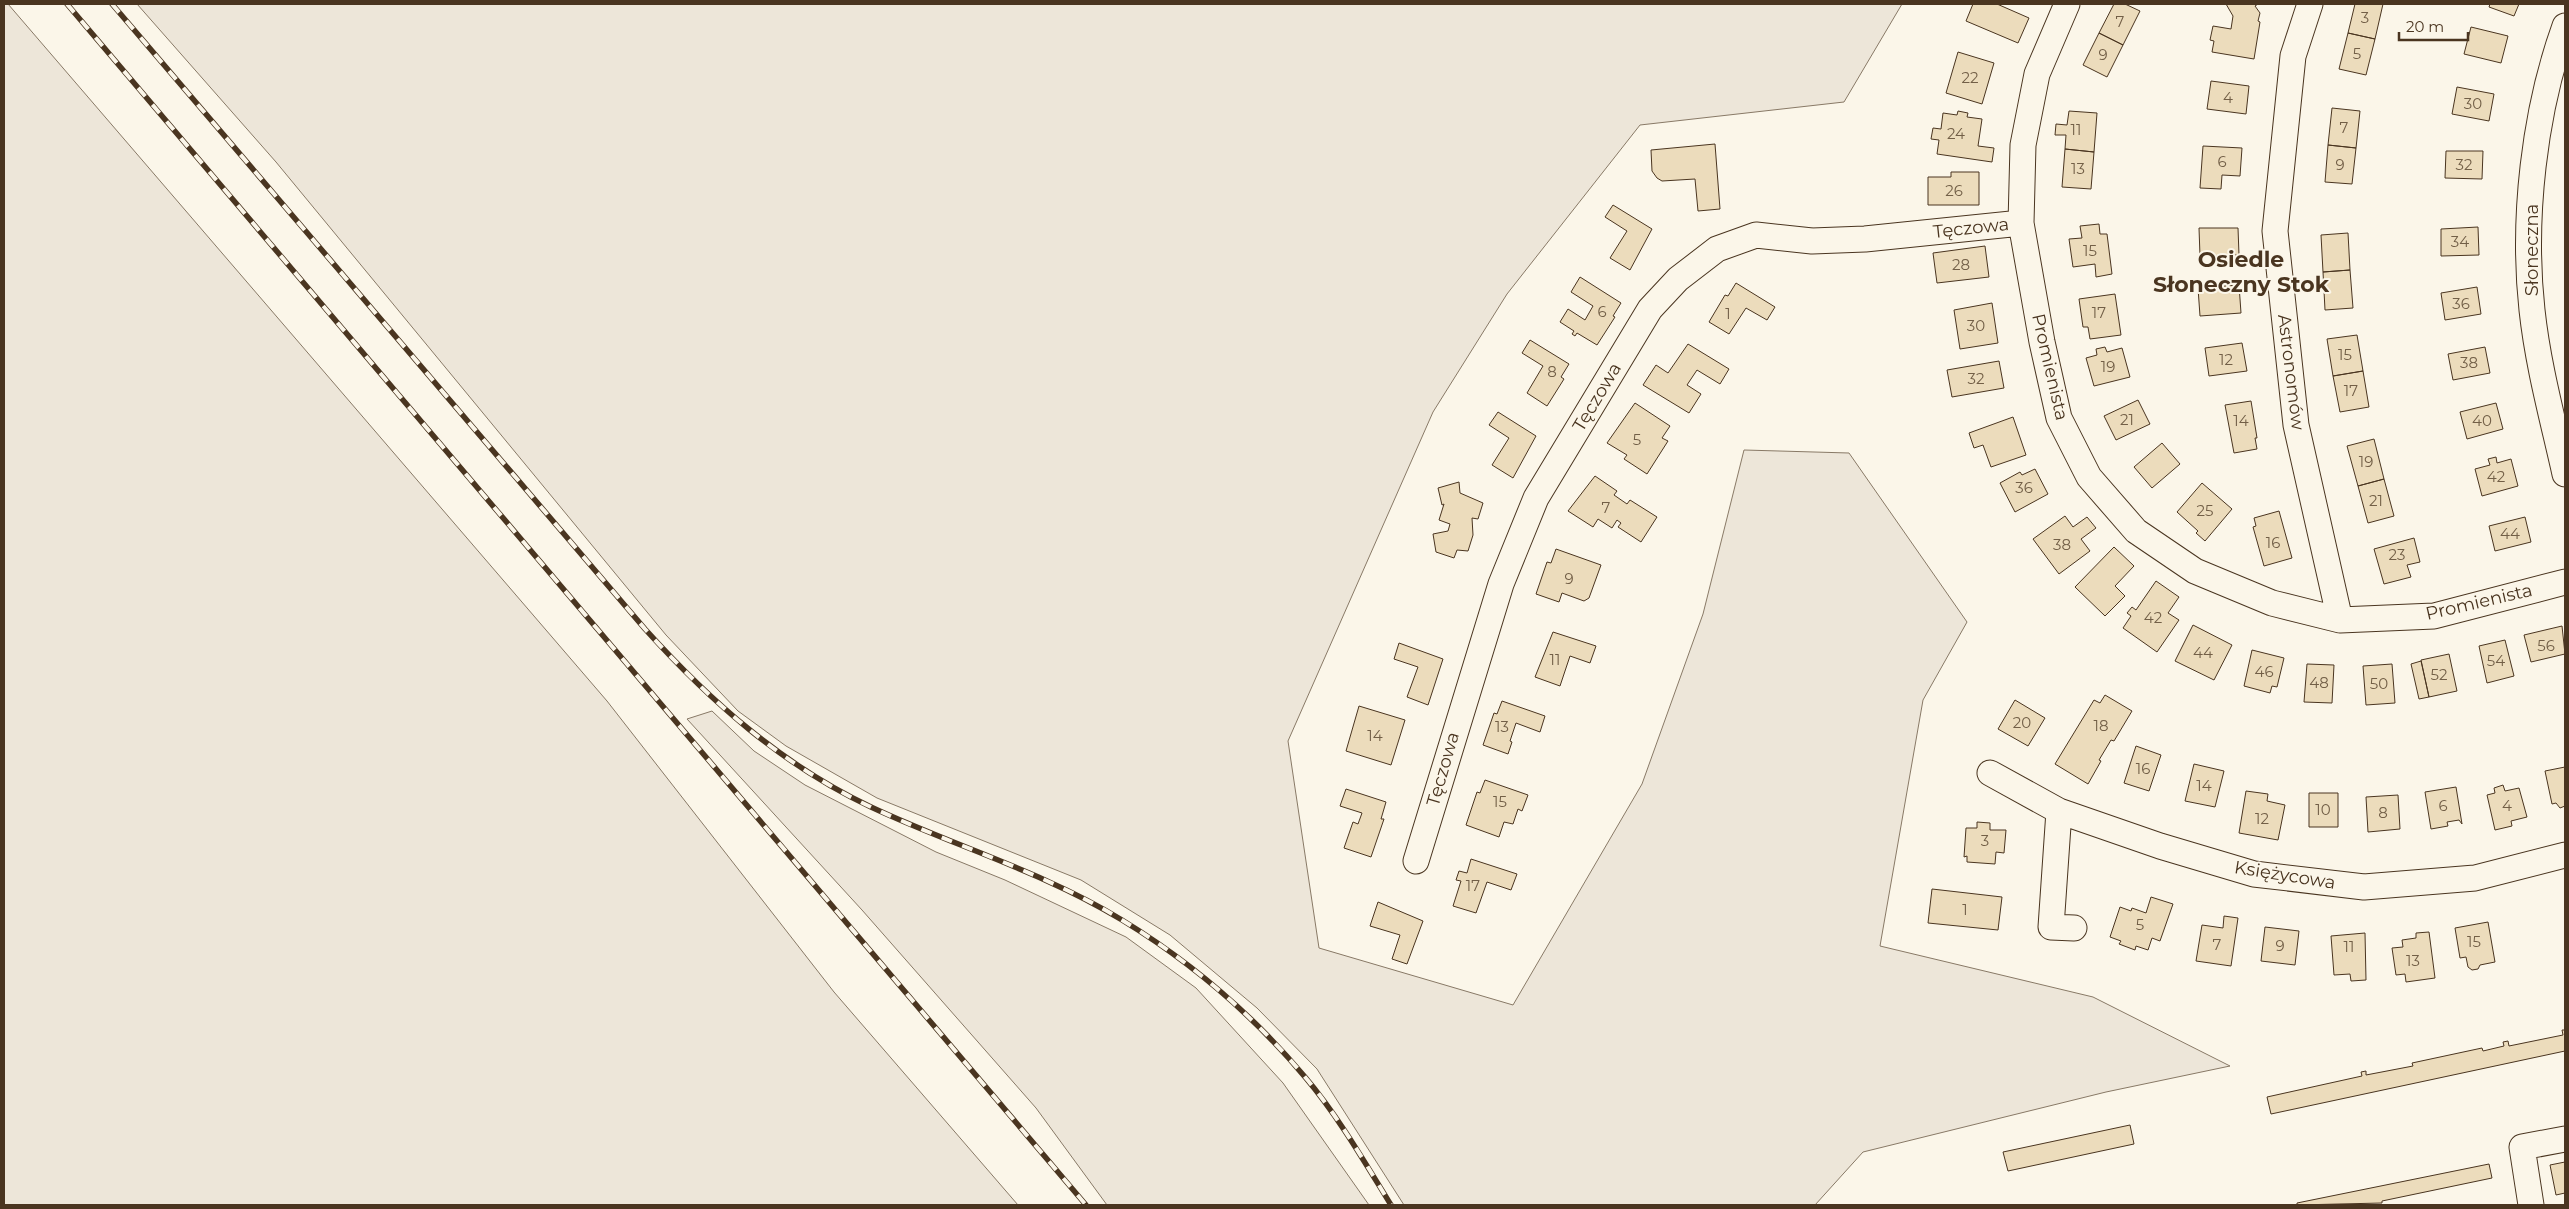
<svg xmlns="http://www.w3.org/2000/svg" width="2569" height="1209" font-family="Montserrat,sans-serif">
<rect width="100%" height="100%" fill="#fbf6e9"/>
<!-- green -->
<path fill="#ede6d9" stroke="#887966" d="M4,4H8L607,701L834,992L1018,1205H4Z
M137,4H1902L1844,102L1640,125L1507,294L1433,412L1288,741L1319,948L1513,1005L1642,784L1703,614L1744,450L1849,453L1967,622L1923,700L1880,946L2093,997L2230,1066L2106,1092L1863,1152L1815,1205H1404L1317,1069L1257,1008L1170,935L1081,880L877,798L786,746L738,711L666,635L276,162Z
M712,711L754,751L805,785L936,852L1005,880L1126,937L1196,988L1283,1083L1369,1205H1107L1036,1108L862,910L687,719Z"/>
<!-- building -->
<path fill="#ecdcbc" stroke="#4a3520" d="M1973,4H1997L2029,18L2018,43L1966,21Z
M2114,4H2125L2140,11L2123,45L2099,33Z
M2226,4H2258L2255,6L2260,13L2258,21L2260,22L2254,59L2212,52L2214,41L2210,40L2213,26L2231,29L2233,16Z
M2355,4H2383L2375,39L2348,33Z
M2490,4H2519L2514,16L2489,7Z
M2471,27L2508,36L2501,63L2464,54Z
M2099,33L2123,45L2107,77L2083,65Z
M2348,33L2375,39L2366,75L2339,69Z
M1958,52L1994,63L1982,104L1946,93Z
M2211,81L2249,86L2246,114L2207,109Z
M2457,87L2494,94L2489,121L2452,114Z
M2332,108L2360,111L2356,148L2328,145Z
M1958,111L1968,113L1967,117L1982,119L1978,146L1994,148L1992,162L1937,154L1939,140L1931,139L1933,128L1941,129L1943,113L1957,115Z
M2069,111L2097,113L2094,152L2065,149L2066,135H2055L2056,124L2067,125Z
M1715,144L1720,209L1698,211L1695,179L1662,181L1657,178L1652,171L1651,150Z
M2328,145L2356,148L2352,184L2325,182Z
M2203,146L2242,148L2240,176L2222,175L2221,189L2200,188Z
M2065,149L2094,152L2091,189L2062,187Z
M2446,151H2483L2482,179L2445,178Z
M1951,172H1979V205H1928V177H1951Z
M1613,205L1652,229L1630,270L1610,258L1627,231L1605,217Z
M2099,224L2100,234H2107L2112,274L2096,277L2095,264L2073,267L2069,239L2082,238L2080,226Z
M2478,227L2479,255L2441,256V229Z
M2199,228H2238L2239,255L2200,256Z
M2348,233L2350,270L2323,272L2321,235Z
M1985,246L1989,277L1937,283L1933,253Z
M2350,270L2353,308L2325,310L2323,272Z
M1580,277L1621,303L1613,316L1615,317L1597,345L1577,333L1575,336L1572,334L1574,331L1560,322L1568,309L1585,320L1593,306L1571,292Z
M1736,283L1775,307L1767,320L1746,308L1729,334L1709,322L1725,295L1728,296Z
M2239,285L2241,313L2200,316L2198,288Z
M2477,287L2481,314L2445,320L2441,293Z
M2115,294L2121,335L2090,339L2088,327H2083L2079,299Z
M1992,303L1998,343L1960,349L1954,310Z
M2357,335L2363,371L2333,376L2327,339Z
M1530,340L1569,364L1561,377L1564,379L1547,406L1527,393L1543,366L1522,353Z
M2242,343L2247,371L2209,376L2205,348Z
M1688,344L1729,369L1720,384L1697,370L1687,385L1701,394L1689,413L1643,385L1656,365L1668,373Z
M2105,347L2107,352L2122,348L2130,377L2094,386L2086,358L2097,355L2096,349Z
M2485,347L2490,373L2453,380L2448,354Z
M1999,361L2004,388L1952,397L1947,370Z
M2363,371L2369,407L2340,412L2333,376Z
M2138,400L2150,424L2116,440L2104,416Z
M2251,401L2257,438H2255L2257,449L2234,453L2225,405Z
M1635,403L1670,426L1662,438L1668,441L1647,474L1624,459L1627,455L1607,443Z
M2496,403L2503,429L2467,439L2460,412Z
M1498,412L1536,436L1513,478L1492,465L1509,438L1489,425Z
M2013,417L2026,455L1991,467L1983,445L1974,448L1969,433Z
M2374,439L2384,479L2358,486L2347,446Z
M2162,443L2180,464L2152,488L2134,467Z
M2496,457L2497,463L2511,459L2518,486L2482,496L2475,469L2490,465L2488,459Z
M2035,469L2048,494L2015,512L2000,483L2020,472L2022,475Z
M1595,476L1617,491L1614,495L1627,504L1630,500L1657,517L1641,542L1618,527L1621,523L1617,520L1612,528L1598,519L1593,527L1568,511Z
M2384,479L2394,516L2368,523L2358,486Z
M1459,482L1460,493L1483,503L1478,519L1472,518L1473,535L1468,551L1457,550L1454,558L1436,552L1433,534L1448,531L1450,524L1439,520L1444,504L1442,505L1438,488Z
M2202,483L2232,509L2205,541L2196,533L2198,531L2177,512Z
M2279,511L2292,558L2264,566L2253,527L2256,526L2254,518Z
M2065,516L2073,527L2087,517L2096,528L2081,539L2090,551L2059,574L2033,539Z
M2525,517L2531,542L2495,551L2489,526Z
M2414,538L2420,562L2407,565L2411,577L2384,584L2374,549Z
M2114,547L2134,566L2115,586L2125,596L2105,616L2075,587Z
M1556,549L1601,565L1589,598L1584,601L1562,593L1559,602L1536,594L1547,562L1551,563Z
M2156,581L2179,597L2168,613L2179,620L2157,652L2123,628L2131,616L2127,613L2132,607L2136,610Z
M2193,625L2232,645L2214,680L2175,661Z
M2562,626L2565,654L2531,662L2524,635Z
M1553,632L1596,646L1590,663L1570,656L1560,686L1535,677Z
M2505,640L2514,676L2487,683L2479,646Z
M1399,643L1443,659L1428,705L1407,697L1418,667L1394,659Z
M2252,650L2284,658L2277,687L2272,686L2270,693L2244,686Z
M2449,654L2457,691L2429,697L2421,660Z
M2421,661L2429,697L2419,699L2411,664Z
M2307,664L2334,665L2332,703L2304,702Z
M2392,664L2395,703L2366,705L2363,666Z
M2105,695L2132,711L2114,741L2111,740L2099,760L2101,761L2088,784L2055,764L2094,700L2100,703Z
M2015,700L2045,718L2028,746L1998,729Z
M1502,701L1545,716L1540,732L1516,723L1510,741L1512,742L1508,754L1483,745L1494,713L1497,714Z
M1359,706L1405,720L1391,765L1346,751Z
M2136,746L2161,755L2149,791L2124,783Z
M2194,764L2224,771L2215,807L2185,801Z
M2565,767V806L2560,808L2556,803L2552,804L2545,771Z
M1485,780L1528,795L1522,811L1518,809L1513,824L1504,822L1499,837L1466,825L1477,792L1480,793Z
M2503,785L2505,791L2519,788L2527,817L2511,821L2512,826L2495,830L2487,795L2495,793L2494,788Z
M2456,787L2462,824L2459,820L2447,822L2448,826L2431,829L2425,792Z
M1346,789L1386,802L1381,819H1384L1371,857L1344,848L1353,822L1358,824L1362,813L1340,806Z
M2246,791L2268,794L2267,801L2285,805L2278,840L2239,833Z
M2309,793H2338V827H2309Z
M2398,795L2400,829L2368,832L2366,797Z
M1977,822L1990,823V830H2006L2004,853L1996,852L1995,864L1967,862V856L1964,857L1966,828H1977Z
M1471,859L1517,874L1511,890L1487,882L1476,913L1453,906L1461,881L1456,880L1459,871L1467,873Z
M1932,889L2002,897L1998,930L1928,923Z
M2151,897L2173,904L2160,941L2152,938L2148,950L2136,946L2135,950L2119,944L2121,941L2110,937L2120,907L2131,911L2132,908L2146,913Z
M1378,902L1423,921L1407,964L1392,959L1400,935L1370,926Z
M2224,916L2238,918L2231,966L2196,961L2202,925L2223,928Z
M2488,922L2495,962L2480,965L2478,969L2472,970L2468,967L2466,957L2460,958L2455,928Z
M2265,927L2299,931L2295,965L2261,961Z
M2429,932L2435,978L2406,982L2405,974L2396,975L2392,948L2403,947L2402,940L2416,938V933Z
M2365,933L2366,980L2351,981L2350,974L2334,975L2331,936Z
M2562,1030H2565V1051L2271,1114L2267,1097L2362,1076L2361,1072L2366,1071V1075L2413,1066L2412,1063L2482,1048L2483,1051L2504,1046L2503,1042L2508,1041L2509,1046L2563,1035Z
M2130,1125L2134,1144L2008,1171L2003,1152Z
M2565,1162V1193L2556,1195L2550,1165Z
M2489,1164L2492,1178L2382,1201V1203L2297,1205V1203Z"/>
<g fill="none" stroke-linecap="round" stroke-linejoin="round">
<defs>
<path id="minor" d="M2067,4L2037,74L2023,145L2021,223L2042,342L2059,418L2089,477L2136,531L2195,571L2272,603L2340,620L2434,616L2565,582
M2310,4L2293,56L2275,231L2296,425L2340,620
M2565,26C2534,112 2522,219 2532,310C2538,366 2553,420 2565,474
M1990,773L2059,811L2160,846L2254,874L2364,887L2475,878L2565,855
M2059,811L2051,927L2074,928
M1416,861L1501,584L1536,498L1650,309L1678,279L1717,249L1756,235L1812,241L1865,239L2021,223
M2531,1205L2522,1147L2565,1139"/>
</defs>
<!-- minor casing -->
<use href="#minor" stroke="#4a3520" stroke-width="27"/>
<!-- minor -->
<use href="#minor" stroke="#fbf6e9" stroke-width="25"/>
<defs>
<path id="rail" d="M67,4L1086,1205
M112,4L645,629C710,701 782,765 871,807C954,846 1044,872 1122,920C1191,962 1253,1015 1305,1077C1338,1116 1364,1161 1391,1205"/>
</defs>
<!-- rail casing -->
<use href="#rail" stroke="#4a3520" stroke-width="5.5"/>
<!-- rail -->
<use href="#rail" stroke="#fbf6e9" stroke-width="4" stroke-dasharray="11" stroke-linecap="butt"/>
</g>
<g text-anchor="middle" stroke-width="4" stroke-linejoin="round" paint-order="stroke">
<!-- number labels -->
<g font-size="15" fill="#725f47">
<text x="2365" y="23">3</text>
<text x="2120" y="27">7</text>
<text x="2357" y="59">5</text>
<text x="2103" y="60">9</text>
<text x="1970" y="83">22</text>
<text x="2228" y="103">4</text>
<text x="2473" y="109">30</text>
<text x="2344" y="133">7</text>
<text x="2076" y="135">11</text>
<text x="1956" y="139">24</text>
<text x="2222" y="167">6</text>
<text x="2340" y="170">9</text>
<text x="2464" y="170">32</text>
<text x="2078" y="174">13</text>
<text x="1954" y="196">26</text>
<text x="2460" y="247">34</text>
<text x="2090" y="256">15</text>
<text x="1961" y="270">28</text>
<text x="2461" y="309">36</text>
<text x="1602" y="317">6</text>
<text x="2099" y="318">17</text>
<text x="1728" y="319">1</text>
<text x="1976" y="331">30</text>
<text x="2345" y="360">15</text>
<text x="2226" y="365">12</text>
<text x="2469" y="368">38</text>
<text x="2108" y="372">19</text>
<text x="1552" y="377">8</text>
<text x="1976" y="384">32</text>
<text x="2351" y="396">17</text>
<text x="2127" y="425">21</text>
<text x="2241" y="426">14</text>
<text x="2482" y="426">40</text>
<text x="1637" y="445">5</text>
<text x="2366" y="467">19</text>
<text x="2496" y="482">42</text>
<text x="2024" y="493">36</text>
<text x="2376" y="506">21</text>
<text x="1606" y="513">7</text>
<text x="2205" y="516">25</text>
<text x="2510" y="539">44</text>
<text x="2273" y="548">16</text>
<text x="2062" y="550">38</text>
<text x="2397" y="560">23</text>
<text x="1569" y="584">9</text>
<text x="2153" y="623">42</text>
<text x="2546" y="651">56</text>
<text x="2203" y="658">44</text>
<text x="1555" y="665">11</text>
<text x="2496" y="666">54</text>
<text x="2264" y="677">46</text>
<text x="2439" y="680">52</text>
<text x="2319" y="688">48</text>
<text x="2379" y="689">50</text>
<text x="2022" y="728">20</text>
<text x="2101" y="731">18</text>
<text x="1502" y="732">13</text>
<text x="1375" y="741">14</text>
<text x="2143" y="774">16</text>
<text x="2204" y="791">14</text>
<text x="1500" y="807">15</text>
<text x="2443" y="811">6</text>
<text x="2507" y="811">4</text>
<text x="2323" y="815">10</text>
<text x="2383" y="818">8</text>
<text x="2262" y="824">12</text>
<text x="1985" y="846">3</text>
<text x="1473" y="891">17</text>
<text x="1965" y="915">1</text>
<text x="2140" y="930">5</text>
<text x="2474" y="947">15</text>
<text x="2217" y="950">7</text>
<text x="2280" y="951">9</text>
<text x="2349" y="952">11</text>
<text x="2413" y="966">13</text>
</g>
<!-- street labels -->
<g font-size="18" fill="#4a3520" stroke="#fbf6e9">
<text transform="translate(1971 228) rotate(-6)" y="6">Tęczowa</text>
<text transform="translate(2532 250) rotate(-90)" y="6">Słoneczna</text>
<text transform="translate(2050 367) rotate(77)" y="6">Promienista</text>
<text transform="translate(2291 372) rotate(83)" y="6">Astronomów</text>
<text transform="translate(1597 397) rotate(-59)" y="6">Tęczowa</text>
<text transform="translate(2479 602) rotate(-13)" y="6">Promienista</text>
<text transform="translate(1443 769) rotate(-74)" y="6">Tęczowa</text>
<text transform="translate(2285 875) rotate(9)" y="6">Księżycowa</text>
</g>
<!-- district labels -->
<g font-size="22" font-weight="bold" fill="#4a3520" stroke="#fbf6e9">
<text x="2241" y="267">Osiedle<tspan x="2241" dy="25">Słoneczny Stok</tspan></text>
</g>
</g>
<!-- border -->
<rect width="2569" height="1209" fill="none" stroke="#4a3520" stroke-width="10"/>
<!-- scale -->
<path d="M2399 32v8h69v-8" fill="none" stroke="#4a3520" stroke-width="2.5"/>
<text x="2406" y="32" font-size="15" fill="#4a3520" stroke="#fbf6e9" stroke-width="4" paint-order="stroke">20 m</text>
</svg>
